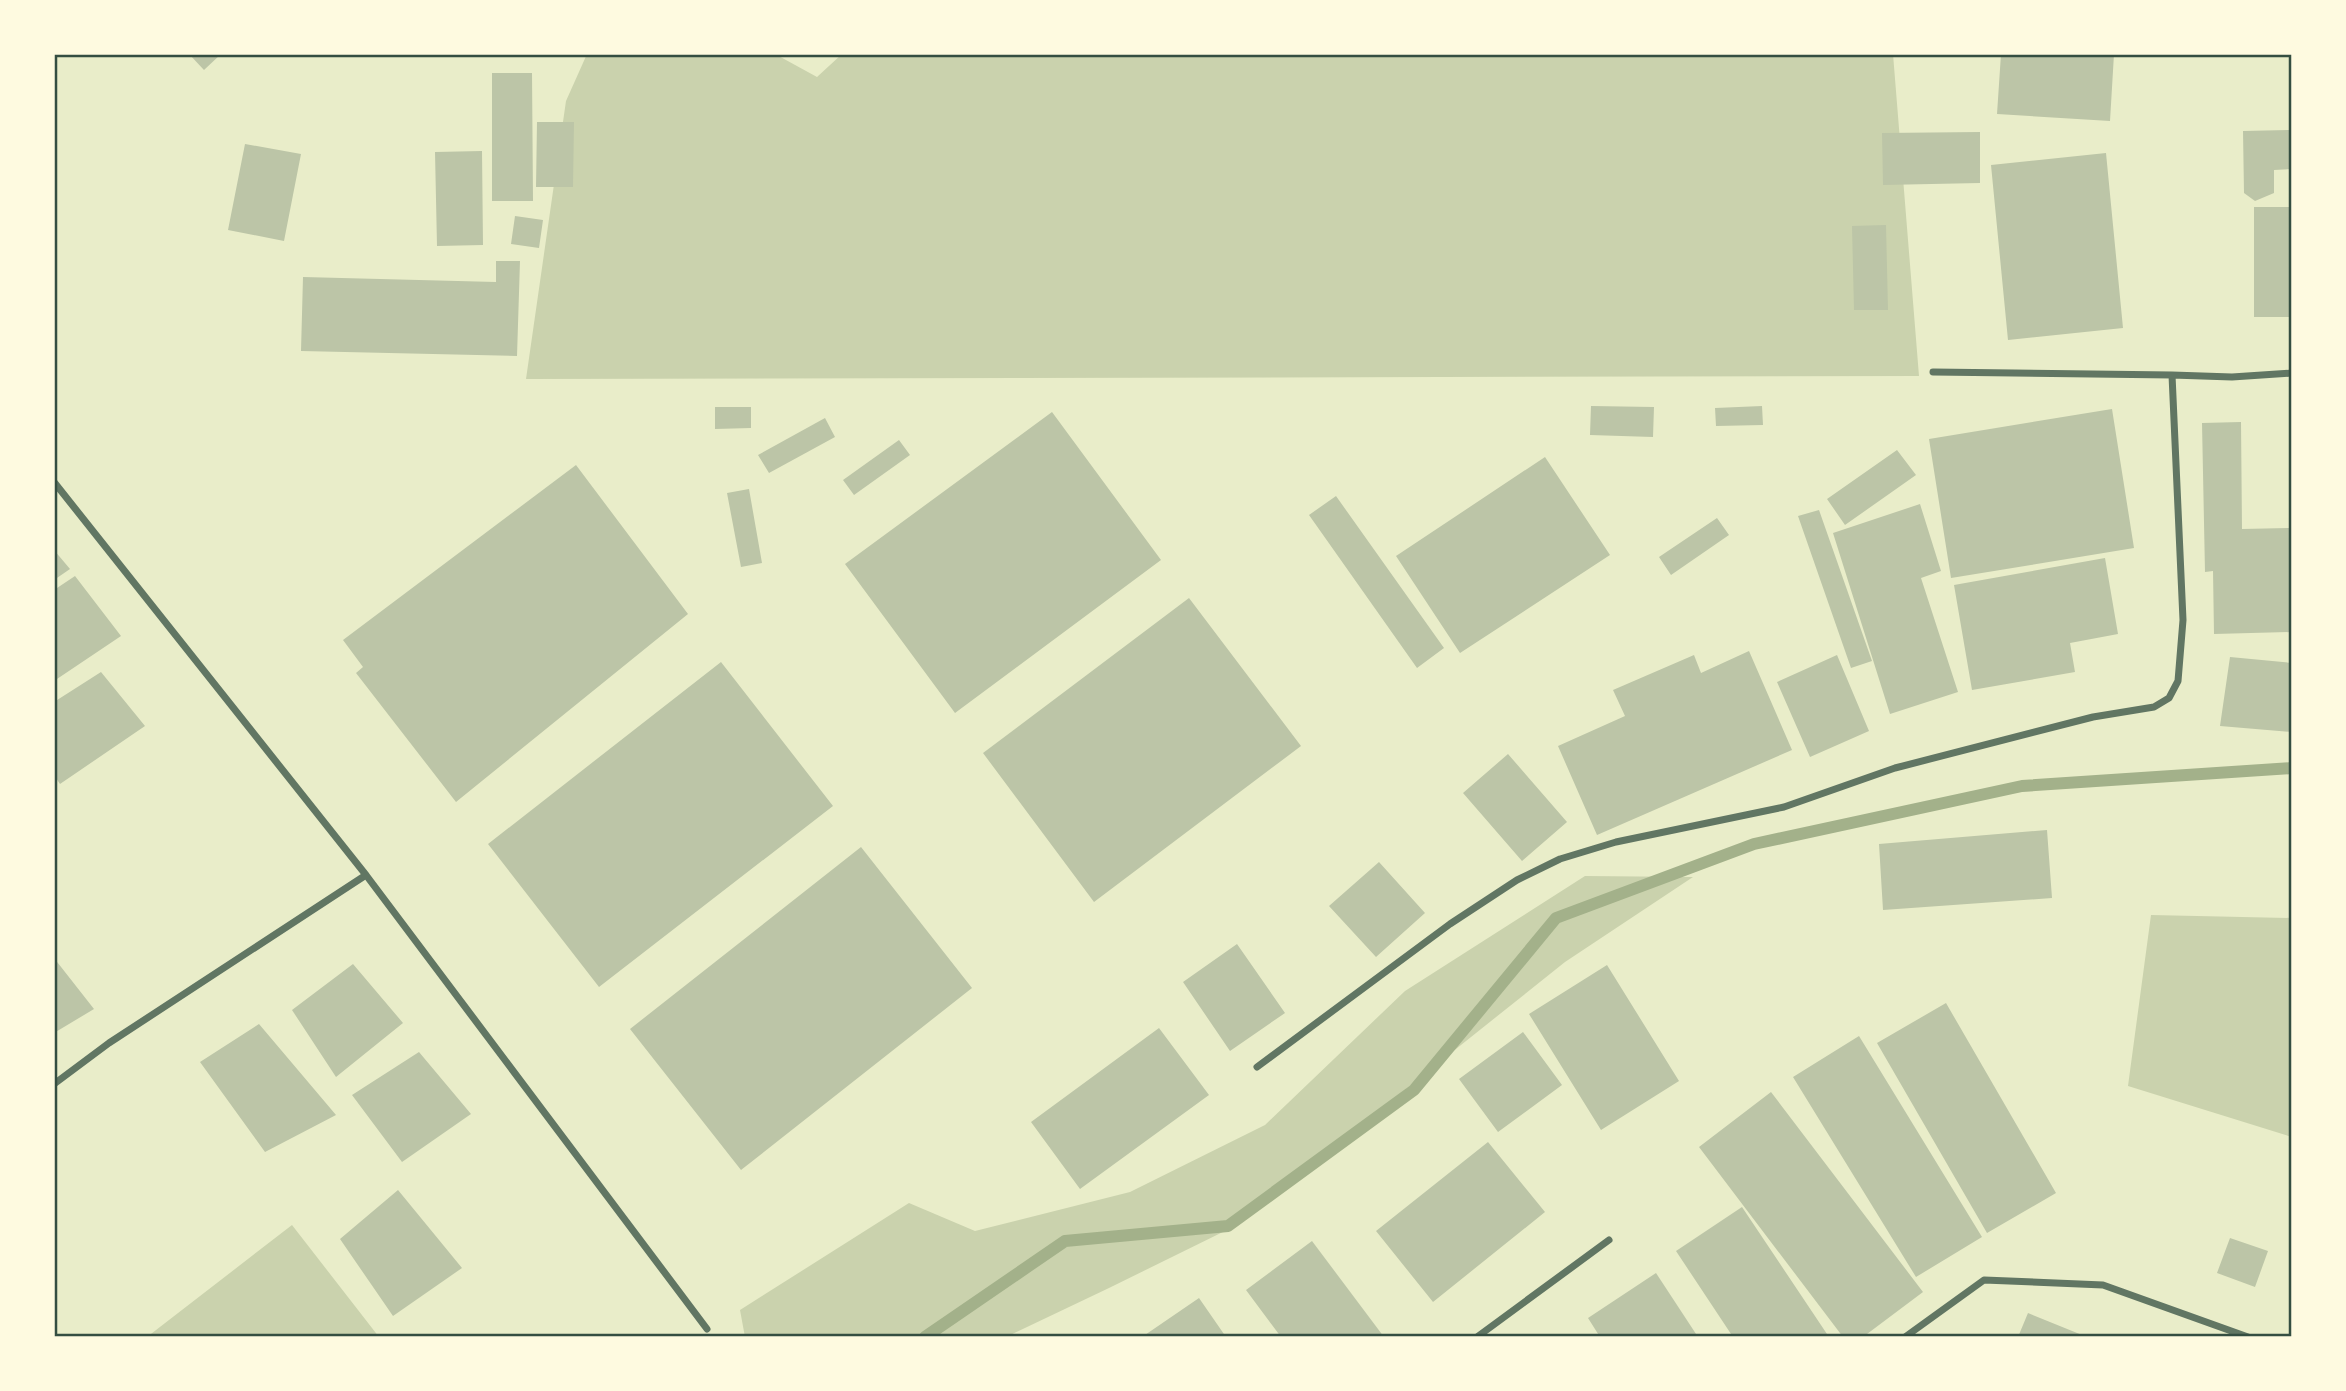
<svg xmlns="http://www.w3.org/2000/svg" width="2346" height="1391" font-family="'Public Sans',sans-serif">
<rect width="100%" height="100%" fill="#e9edc9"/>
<!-- green -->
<path fill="#cad2ad" d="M587,54H775L817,77L842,54H1893L1919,376L526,379L566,101Z
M1585,876L1693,877L1565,962L1233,1227L1109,1288L1006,1337H745L740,1310L909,1203L975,1231L1130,1192L1265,1125L1405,991Z
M2151,915L2292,918V1137L2128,1086Z
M292,1225L379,1337H147Z"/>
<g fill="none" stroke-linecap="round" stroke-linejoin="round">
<!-- stream -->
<path stroke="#a3b18a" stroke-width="12" d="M925,1337L1065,1241L1228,1226L1414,1090L1556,918L1754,844L2022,786L2292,768"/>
</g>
<!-- building -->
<path fill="#bcc5a7" d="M189,54H221L204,70Z
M2001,54H2114L2110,121L1997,114Z
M492,73H532L533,201H492Z
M537,122H574L573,187H536Z
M2292,130V169L2274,170V193L2255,201L2244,193L2243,131Z
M1980,132V183L1883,185L1882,133Z
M245,144L301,154L284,241L228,230Z
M482,151L483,245L437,246L435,152Z
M2106,153L2123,328L2008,340L1991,165Z
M2254,207H2292V317H2254Z
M515,216L543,220L539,248L511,244Z
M1886,225L1888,310H1854L1852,226Z
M496,261H520L517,356L301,351L303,277L496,282Z
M1591,406L1654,407L1653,437L1590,435Z
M1762,406L1763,425L1716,426L1715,408Z
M715,407H751V428L715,429Z
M2112,409L2134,548L1951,578L1929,439Z
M1052,412L1161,560L955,713L845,564Z
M825,418L835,437L769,473L758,455Z
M2241,422L2242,529L2292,528V632L2214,634L2213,571L2205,572L2202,423Z
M899,440L910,455L854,495L843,480Z
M1897,450L1916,475L1845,525L1827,499Z
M1545,457L1610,555L1460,653L1396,556Z
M576,465L688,614L456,802L356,673L363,667L343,640Z
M749,489L762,563L741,567L727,493Z
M1336,496L1444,648L1417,668L1309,515Z
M1920,504L1941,571L1921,578L1958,692L1890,714L1833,533Z
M1819,510L1872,661L1851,668L1798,516Z
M1717,518L1729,535L1671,575L1659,557Z
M54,550L70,569L54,580Z
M2105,558L2118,634L2070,643L2075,672L1972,690L1954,585Z
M75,576L121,636L54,681V590Z
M1189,598L1301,746L1094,902L983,753Z
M1749,651L1792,750L1597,835L1558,746L1625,716L1613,690L1694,655L1701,673Z
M1837,655L1869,731L1810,757L1777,682Z
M2230,657L2292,663V732L2220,726Z
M721,662L833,806L599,987L488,844Z
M101,672L145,726L60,784L54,775V702Z
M1508,754L1567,822L1522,861L1463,793Z
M2047,830L2052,898L1883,910L1879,844Z
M861,847L972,988L741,1170L630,1029Z
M1379,862L1425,913L1376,957L1329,906Z
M1237,944L1285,1013L1230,1051L1183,982Z
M54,958L94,1009L54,1033Z
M353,964L403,1023L336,1077L292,1010Z
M1607,965L1679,1081L1601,1130L1529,1014Z
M1946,1003L2056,1193L1987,1233L1877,1043Z
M259,1024L336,1115L265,1152L200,1062Z
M1159,1028L1209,1095L1080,1189L1031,1122Z
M1523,1032L1562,1085L1498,1132L1459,1079Z
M1859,1036L1982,1237L1916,1277L1793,1077Z
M419,1052L471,1114L402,1162L352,1095Z
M1771,1092L1923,1292L1863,1337H1843L1699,1147Z
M1488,1142L1545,1212L1433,1302L1376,1231Z
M398,1190L462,1268L393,1316L340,1239Z
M1742,1207L1829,1337H1733L1676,1251Z
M2230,1238L2268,1251L2255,1287L2217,1273Z
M1312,1241L1384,1337H1281L1246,1290Z
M1656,1273L1698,1337H1600L1588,1318Z
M1199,1298L1226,1337H1142Z
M2028,1313L2087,1337H2018Z"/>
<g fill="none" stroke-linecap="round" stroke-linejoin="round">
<!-- minor -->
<path stroke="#617663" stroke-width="7" d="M1933,372L2172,375
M54,482L366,875L707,1329
M1257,1067L1450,924L1517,880L1560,859L1616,842L1784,807L1895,768L2093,717L2154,707L2169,698L2178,681L2183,620L2172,375L2232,377L2292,373
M54,1084L109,1043L366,875
M1477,1337L1609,1240
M1905,1337L1984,1280L2103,1285L2248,1337"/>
</g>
<!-- border -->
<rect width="2346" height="1391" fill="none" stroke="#fefae0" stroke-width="112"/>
<rect x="56" y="56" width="2234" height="1279" fill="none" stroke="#344e41" stroke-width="2.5"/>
</svg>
